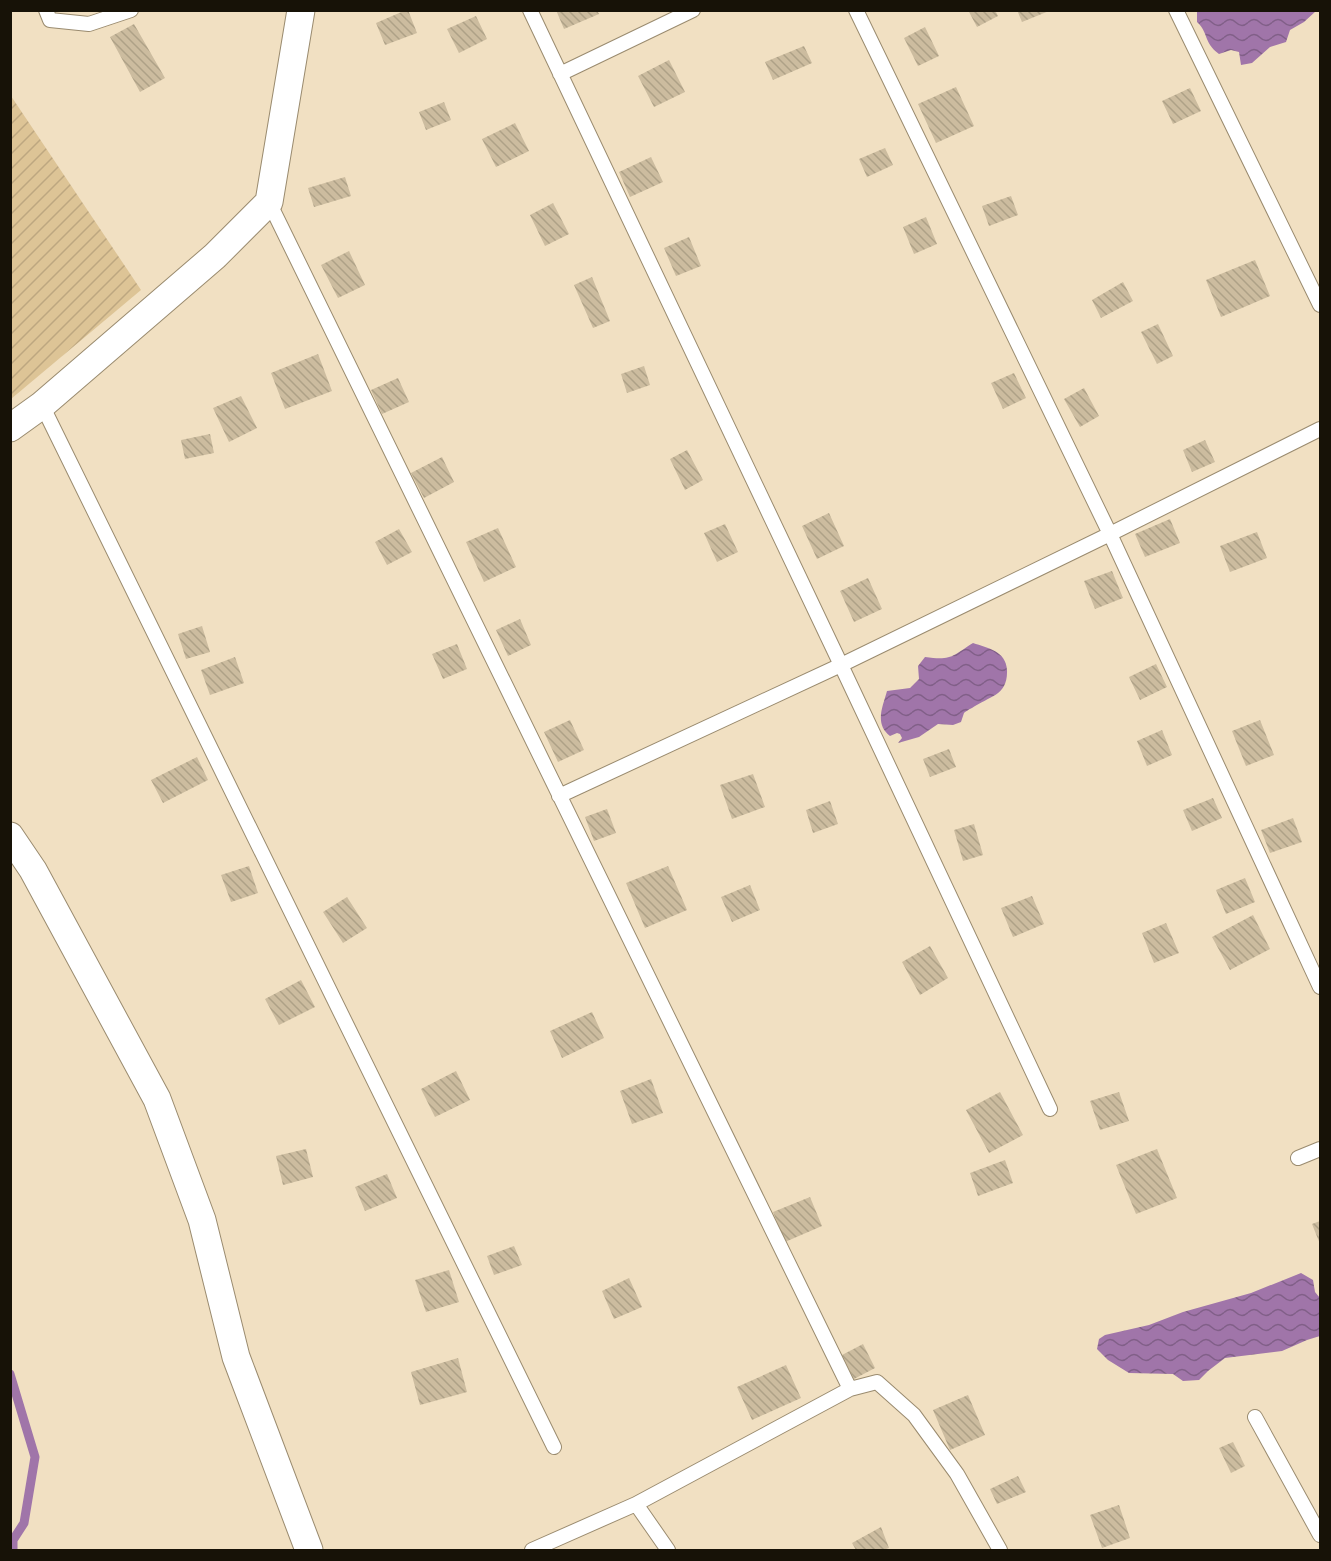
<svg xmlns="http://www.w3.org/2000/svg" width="1331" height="1561" font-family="'DejaVu Sans',sans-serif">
<defs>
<pattern id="garden-furrows" width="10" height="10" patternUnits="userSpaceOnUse" patternTransform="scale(1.5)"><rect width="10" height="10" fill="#ddc496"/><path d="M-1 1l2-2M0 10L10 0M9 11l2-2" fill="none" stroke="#bda780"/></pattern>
<pattern id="water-waves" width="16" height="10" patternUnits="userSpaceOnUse" patternTransform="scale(1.5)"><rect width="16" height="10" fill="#a075a9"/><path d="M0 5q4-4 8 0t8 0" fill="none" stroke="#815f88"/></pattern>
<pattern id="building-back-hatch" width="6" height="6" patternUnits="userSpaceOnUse" patternTransform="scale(1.5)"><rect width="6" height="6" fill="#ccbc9f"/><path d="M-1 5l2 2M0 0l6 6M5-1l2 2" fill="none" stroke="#aea187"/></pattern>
</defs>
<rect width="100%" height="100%" fill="#f1e0c2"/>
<!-- garden -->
<path fill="url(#garden-furrows)" d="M11,96L141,290L11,399H10Z"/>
<!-- water -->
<path fill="url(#water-waves)" d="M1197,11H1316L1304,22L1290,30L1286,42L1270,47L1252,63L1241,65L1239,52L1231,50L1219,54C1203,42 1209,33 1197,22Z
M973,643C988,648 1006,651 1007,670C1008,696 989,696 972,708C971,708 965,712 964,713C963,716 962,719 961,722L953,725L938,724L919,737L898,743L902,738L900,734L897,733L890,736C874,724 883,706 887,691L910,688L919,679L918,666L925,657C952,661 952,656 973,643Z
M1301,1273L1313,1280L1315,1292L1320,1298V1336L1307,1340L1282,1351L1225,1358L1208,1371L1199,1380L1183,1381L1173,1374L1129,1373L1108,1360L1097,1349L1099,1339L1105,1335L1149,1325L1183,1312L1251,1293Z"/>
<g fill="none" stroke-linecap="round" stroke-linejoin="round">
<!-- stream -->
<path stroke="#a075a9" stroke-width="9" d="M10,1374L35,1457L24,1523L13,1540V1550"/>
</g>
<!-- building -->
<path fill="url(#building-back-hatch)" d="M406,10H408L417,33L385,45L376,23Z
M556,10H597L599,14L564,29Z
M968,10H995L998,16L977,27Z
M1017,10H1049V11L1022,22Z
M476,16L487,39L459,53L447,29Z
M134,24L165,78L140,92L110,37Z
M925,27L939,56L918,66L904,38Z
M804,46L812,63L773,80L765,62Z
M669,60L685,92L654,107L638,76Z
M956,87L974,126L936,143L918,104Z
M1190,88L1201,111L1173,124L1162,101Z
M444,102L451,120L426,130L419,112Z
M515,123L529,151L496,167L482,139Z
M885,148L893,165L867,177L859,159Z
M651,157L663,182L630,197L619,172Z
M345,177L351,196L314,207L308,188Z
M1011,196L1018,215L989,226L982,206Z
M553,203L569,234L545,246L530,215Z
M926,217L937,244L914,254L903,227Z
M689,237L701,266L676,276L664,248Z
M349,251L365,285L338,298L321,265Z
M1255,260L1270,296L1221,317L1206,280Z
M592,277L610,321L593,328L574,285Z
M1123,282L1133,301L1101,318L1092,300Z
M1158,324L1173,356L1157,364L1141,332Z
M318,354L332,391L285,409L271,373Z
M644,366L650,385L627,393L621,374Z
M1014,373L1026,398L1003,409L991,383Z
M398,378L409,402L382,414L371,390Z
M1084,388L1099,416L1080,427L1064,399Z
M241,396L257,428L229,442L213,408Z
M210,434L214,453L185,459L181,440Z
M1205,440L1215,462L1192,472L1183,450Z
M687,450L703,480L685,490L670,459Z
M442,457L454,482L424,498L411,473Z
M829,513L844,546L817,559L802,526Z
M1170,519L1180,543L1145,557L1135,534Z
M725,524L738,552L717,562L704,533Z
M498,528L516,567L484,582L466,542Z
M399,529L412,552L387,565L375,542Z
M1257,532L1267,558L1230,572L1220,546Z
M1112,571L1123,598L1095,609L1084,581Z
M868,578L882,609L854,622L840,591Z
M520,619L531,645L508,656L496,630Z
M202,626L210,652L186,659L178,634Z
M457,644L467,669L443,679L432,654Z
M235,657L244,683L210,695L201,670Z
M1156,664L1167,687L1140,700L1129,677Z
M570,720L584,750L558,762L544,732Z
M1260,720L1274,755L1246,766L1232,731Z
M1162,730L1172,755L1147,766L1137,741Z
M949,749L956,767L930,777L923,759Z
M197,757L208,780L163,803L151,780Z
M753,774L765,807L732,819L720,785Z
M1213,798L1222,818L1192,831L1183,810Z
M830,801L838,824L813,833L806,810Z
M607,809L616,833L594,841L585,817Z
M1293,818L1302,842L1270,853L1261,830Z
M974,824L983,855L963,861L954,830Z
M249,866L258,893L231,902L221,875Z
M668,866L687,910L645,928L626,883Z
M1245,878L1255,902L1226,914L1216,890Z
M750,885L760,910L732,922L721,897Z
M1032,896L1044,924L1013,937L1001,908Z
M347,897L367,928L343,943L323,912Z
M1253,915L1270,949L1230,970L1212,937Z
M1166,923L1179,953L1154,963L1142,933Z
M930,946L948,978L920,995L902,962Z
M301,980L315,1007L279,1025L265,999Z
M592,1012L604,1038L562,1058L550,1031Z
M456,1071L470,1100L435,1117L421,1089Z
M651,1079L663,1113L632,1124L620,1091Z
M1000,1092L1023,1135L989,1153L966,1110Z
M1119,1092L1129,1121L1100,1130L1090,1101Z
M306,1149L313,1177L283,1185L276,1156Z
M1157,1149L1177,1198L1136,1214L1116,1165Z
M1005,1160L1013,1183L978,1196L970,1173Z
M387,1174L397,1198L365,1211L355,1187Z
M810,1197L822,1226L785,1242L773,1212Z
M1320,1221V1244L1312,1224Z
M514,1246L522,1265L494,1275L487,1256Z
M449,1270L459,1302L426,1312L415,1280Z
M629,1278L642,1307L614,1319L602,1291Z
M863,1344L875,1368L854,1379L842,1355Z
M458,1358L467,1392L420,1405L411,1372Z
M786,1365L801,1398L752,1420L737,1387Z
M968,1395L985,1435L950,1450L933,1410Z
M1233,1442L1245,1466L1231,1473L1219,1448Z
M1018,1476L1026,1492L997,1504L990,1489Z
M1119,1505L1130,1538L1102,1548L1090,1515Z
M881,1527L889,1548L883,1550H856L852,1543Z"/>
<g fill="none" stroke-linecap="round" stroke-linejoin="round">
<defs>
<path id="service" d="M46,10L50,20L89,24L131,10
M530,10L841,665L1050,1109
M856,10L1110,534L1320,987
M1176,10L1320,305
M560,74L693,10
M269,202L850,1389
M42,405L554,1447
M559,796L841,665L1110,534L1320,429
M1298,1158L1320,1149
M1255,1417L1320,1535
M636,1504L668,1550
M532,1550L636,1504L850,1389L877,1382L914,1415L957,1474L1000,1550"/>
<path id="minor" d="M10,428L42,405L215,256L269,202L301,10
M10,836L33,870L157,1099L202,1220L236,1357L309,1550"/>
</defs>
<!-- service casing -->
<use href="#service" stroke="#9a8b6f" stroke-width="16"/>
<!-- minor casing -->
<use href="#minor" stroke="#9a8b6f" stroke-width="29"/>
<!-- service -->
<use href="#service" stroke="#fff" stroke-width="14"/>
<!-- minor -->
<use href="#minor" stroke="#fff" stroke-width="27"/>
</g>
<!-- border -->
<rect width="1331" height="1561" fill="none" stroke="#171207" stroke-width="24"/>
</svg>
